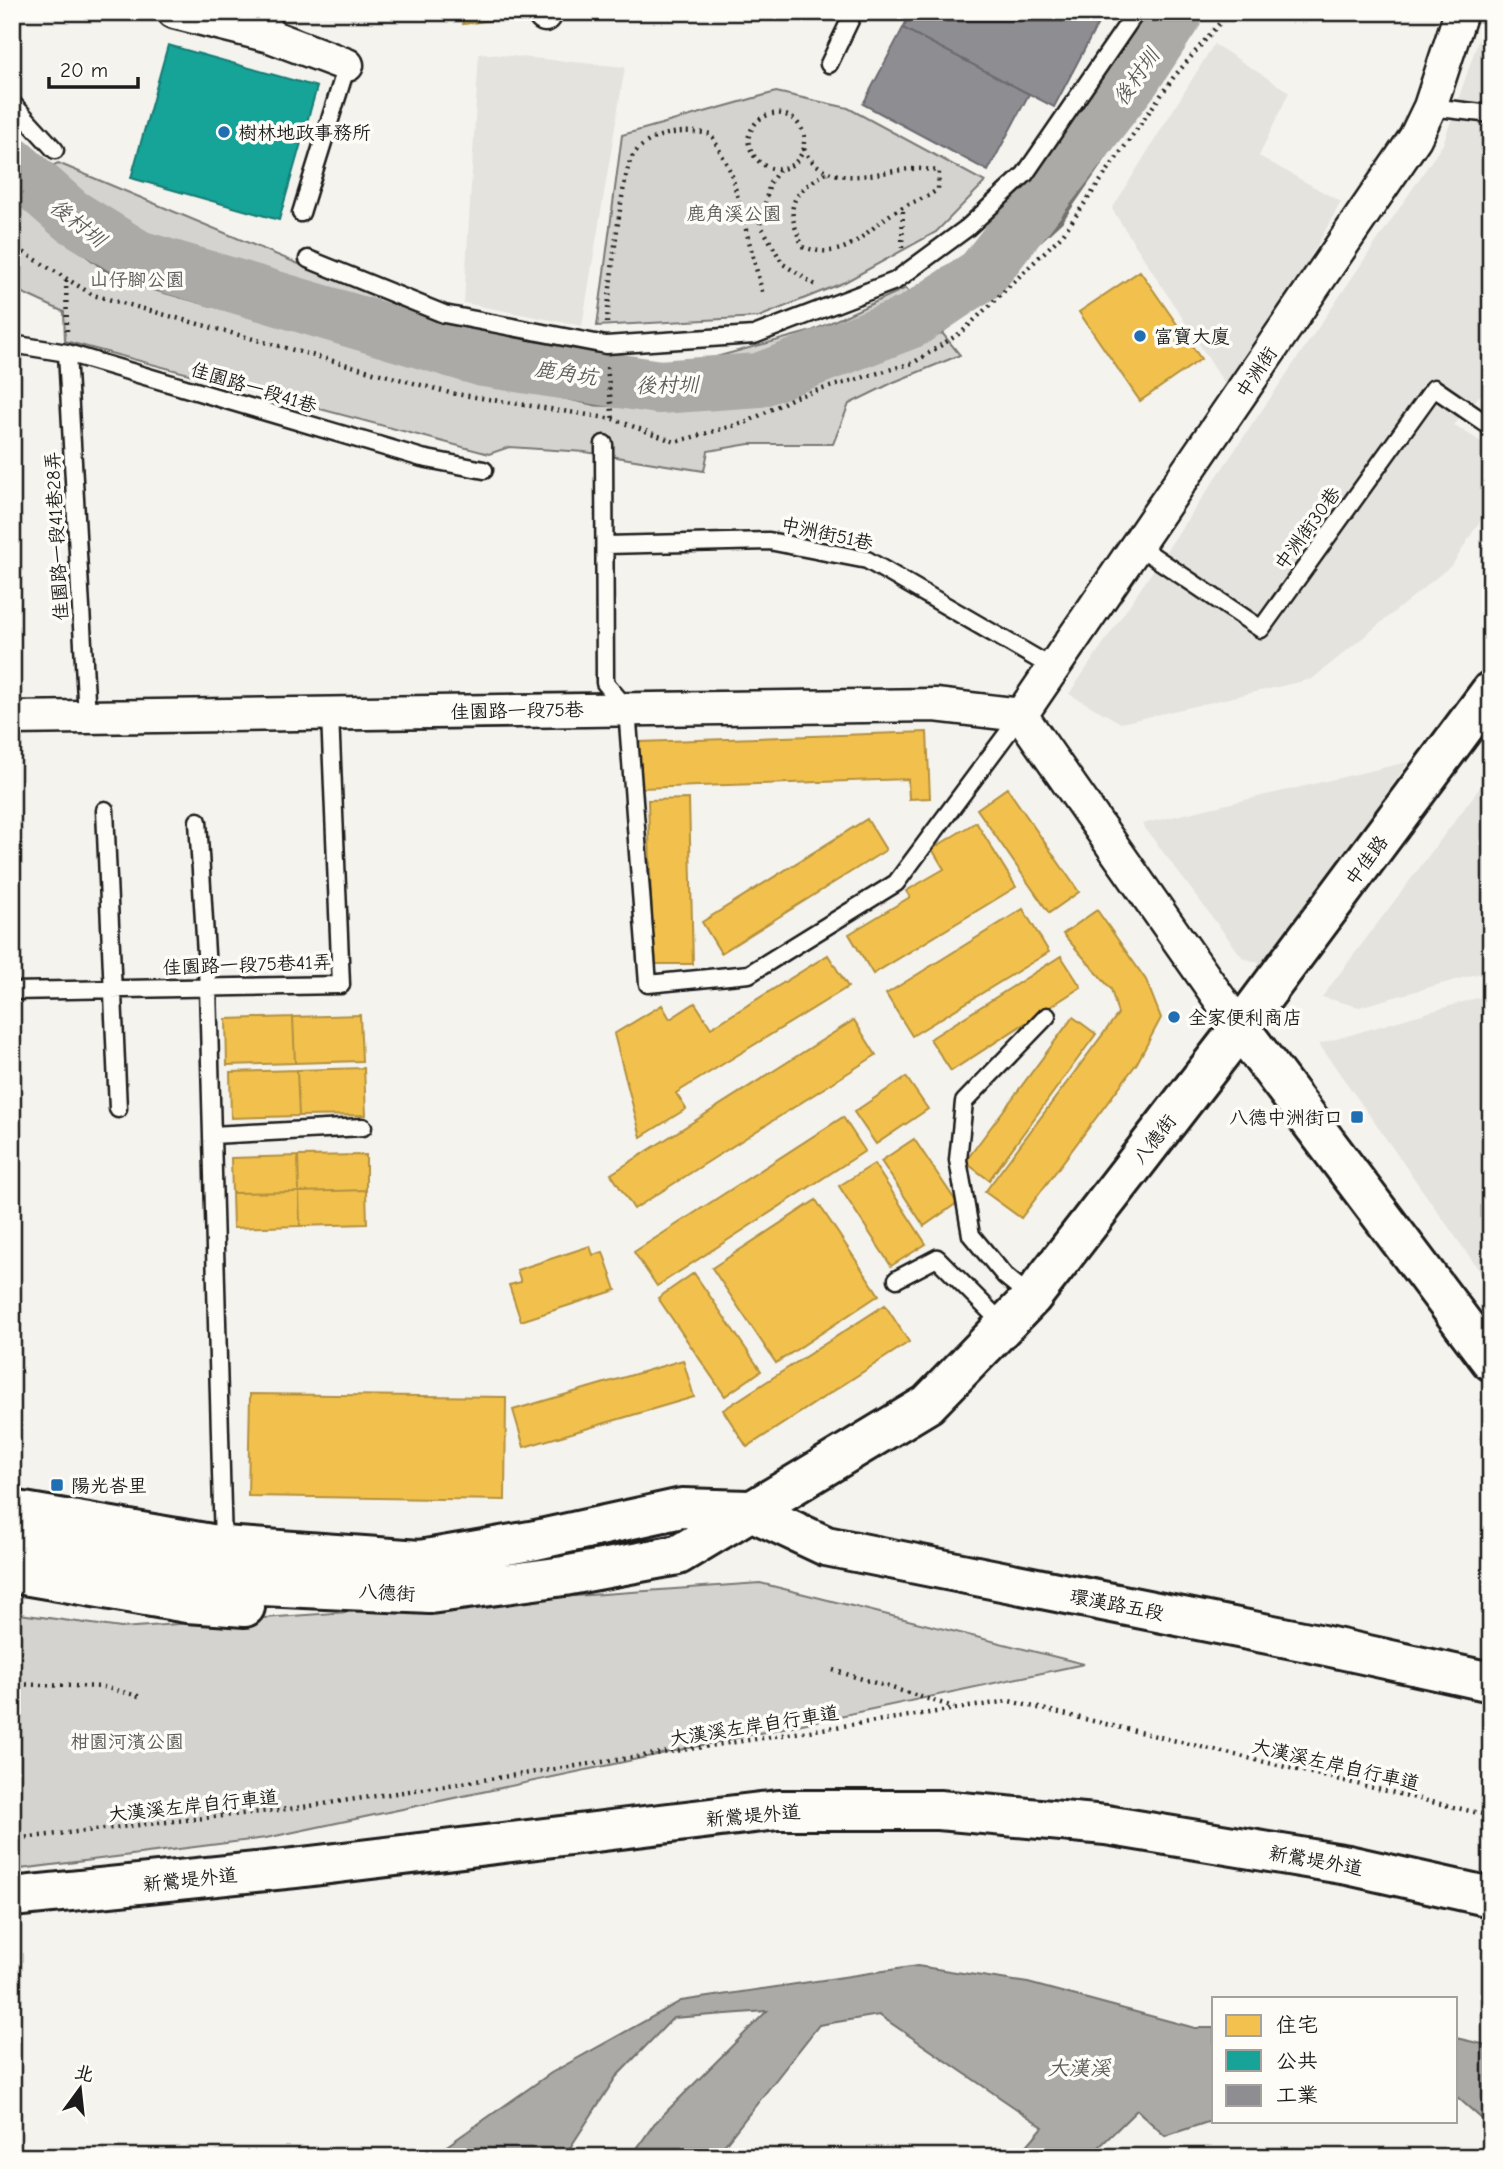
<svg xmlns="http://www.w3.org/2000/svg" width="1503" height="2169" font-family="'Comic Neue','LXGW WenKai TC',sans-serif">
<rect width="100%" height="100%" fill="#f4f3ee"/>
<filter id="ink" filterUnits="userSpaceOnUse"><feTurbulence type="fractalNoise" baseFrequency=".0143" numOctaves="2"/><feDisplacementMap in="SourceGraphic" scale="14" xChannelSelector="R" yChannelSelector="G"/><feConvolveMatrix kernelMatrix="1 2 1 2 8 2 1 2 1" color-interpolation-filters="sRGB"/></filter>
<g filter="url(#ink)">
<!-- built -->
<path fill="#e4e3de" d="M1239,12H1346L1343,16Z
M1488,12H1491V383L1454,425L1491,448V503L1453,564L1312,679L1121,723L1069,694L1443,144Z
M1214,44L1289,92L1259,156L1341,202L1265,339L1230,392L1112,209Z
M479,53L625,67L582,326L464,303Z
M1408,762L1271,966L1243,958L1142,824Z
M1491,773V970L1359,1007L1322,997Z
M1491,994V1287L1319,1044Z"/>
<!-- green -->
<path fill="#d4d3cf" stroke="#787876" stroke-width="2" d="M776,92L848,108L985,182L936,232L845,282L759,317L597,326L622,135Z
M58,163L499,348L596,370L690,364L812,331L906,288L960,355L894,382L849,404L833,444H749L708,451L704,471L585,452L509,447L489,454L65,341L64,312L12,288V185Z
M760,1583L1084,1664L266,1838L12,1870V1613L121,1628Z"/>
<!-- water -->
<path fill="#abaaa6" stroke="#72716f" stroke-width="2" d="M917,1966L1028,1983L1195,2028H1214V2120L1165,2136L1137,2110L1089,2157H1017L1043,2127L879,2015L819,2025L715,2157H631L654,2124L767,2011L673,2018L616,2077L564,2157H431L551,2073L681,2001Z
M1456,2038L1491,2046V2127L1456,2096Z"/>
<!-- homes -->
<path fill="#f2c14e" stroke="#b2903f" stroke-width="2" d="M462,12H515V17L463,24Z
M1140,271L1201,359L1140,401L1079,312Z
M927,732L930,798L909,799L908,779L641,788L639,742Z
M1007,788L1079,892L1049,913L977,809Z
M689,799L693,964H653L648,800Z
M867,819L886,850L721,953L702,922Z
M976,822L1016,887L873,974L849,934L910,897L906,891L944,869L932,849Z
M1023,909L1049,952L912,1036L886,994Z
M1097,910L1146,980L1161,1018L1137,1063L1021,1218L985,1192L1118,1014L1111,989L1063,934Z
M828,955L848,987L676,1093L686,1109L641,1137L614,1034L662,1005L670,1019L695,1003L711,1028Z
M1061,956L1081,987L951,1071L930,1039Z
M360,1015L362,1061L295,1063L293,1017Z
M293,1017L295,1063L227,1065L226,1019Z
M1073,1017L1096,1034L989,1180L965,1162Z
M854,1020L876,1055L634,1209L611,1174Z
M364,1068L366,1115L299,1116L297,1070Z
M297,1070L299,1116L231,1118L230,1072Z
M906,1077L928,1109L876,1144L854,1112Z
M843,1117L865,1151L657,1286L634,1252Z
M914,1139L957,1203L924,1226L881,1161Z
M366,1155V1190L299,1192L298,1156Z
M298,1156L299,1192L232,1193L231,1158Z
M874,1164L926,1244L891,1266L839,1186Z
M366,1190L367,1224L300,1226L299,1192Z
M299,1192L300,1226L233,1228L232,1193Z
M816,1200L879,1295L776,1363L712,1268Z
M590,1246L593,1255L603,1252L616,1290L521,1321L509,1285L521,1282L517,1270Z
M694,1273L761,1371L725,1396L658,1298Z
M885,1305L909,1342L747,1447L723,1410Z
M683,1360L694,1397L524,1447L513,1410Z
M250,1394L506,1397L505,1500L248,1496Z"/>
<!-- public -->
<path fill="#17a398" stroke="#187a73" stroke-width="2" d="M168,45L317,87L279,220L131,178Z"/>
<!-- industry -->
<path fill="#8d8d92" stroke="#6b6b6f" stroke-width="2" d="M911,12H1104L1054,107L903,28Z
M903,28L1029,94L988,171L863,104Z"/>
<g fill="none" stroke-linecap="round" stroke-linejoin="round">
<!-- stream -->
<path stroke="#72716f" stroke-width="9" d="M12,194L119,277L487,378L597,402L689,406L777,389L939,331L1059,219L1202,12"/>
<!-- river -->
<path stroke="#abaaa6" stroke-width="54" d="M12,164L70,215L138,257L484,360L659,387L759,380L912,321L982,274L1134,78L1177,12"/>
<defs>
<path id="service" d="M270,36L273,12
M829,64L854,12
M12,103L55,150
M1430,107L1491,114
M301,213L347,65
M308,259L444,314L606,345L754,335L895,281L967,228L1025,174L1136,12
M12,344L67,353L422,458L484,470
M67,353L87,717
M604,444L605,683L627,709L648,984L749,974L896,883L1021,715
M606,545L769,541L867,560L1053,668
M1138,546L1261,629L1434,388L1491,427
M105,810L118,1109
M198,821L208,987L223,1546
M12,991L341,985L330,714
M212,1135L363,1127
M897,1279L937,1258L1005,1326
M1031,1297L1005,1276L971,1235L958,1160L964,1102L1047,1016"/>
<path id="minor" d="M174,12L270,36L347,65
M545,12V15
M1021,715L1415,138L1430,107L1461,12
M1021,715L1240,1028
M12,718L935,705L1021,715"/>
<path id="tertiary" d="M1240,1028L1491,1361
M12,1510L223,1546L420,1560L536,1540L682,1508L749,1510L826,1546L1313,1643L1491,1682
M12,1545L243,1585L430,1594L564,1576L678,1555L928,1404L1032,1297L1240,1028L1491,691
M12,1573L187,1603L245,1607
M12,1897L295,1868L778,1810H939L1106,1825L1348,1865L1491,1897"/>
</defs>
<!-- service casing -->
<use href="#service" stroke="#1c1c1c" stroke-width="21"/>
<!-- minor casing -->
<use href="#minor" stroke="#1c1c1c" stroke-width="37"/>
<!-- tertiary casing -->
<use href="#tertiary" stroke="#1c1c1c" stroke-width="44"/>
<!-- path -->
<path stroke="#1c1c1c" stroke-width="4.5" stroke-dasharray="2 5" stroke-linecap="butt" d="M804,148C792,182 752,172 748,139C751,128 756,119 768,115C782,110 798,118 803,132C806,137 803,142 804,148C806,158 817,166 826,171C861,187 904,160 939,172L938,189C926,199 913,201 899,209C863,230 850,263 803,247C784,205 790,194 828,172
M779,170L770,183L760,224L783,264L817,286
M12,245L93,295L450,393L613,419L675,442L747,422L795,397L913,363L962,332L1063,234L1173,78L1229,12
M902,248L903,207
M66,280L67,331
M607,323C608,298 622,173 632,157C649,131 685,129 711,134L731,172L763,295
M607,367L613,421
M833,1670L954,1707
M12,1684L103,1687L142,1697
M223,1798L224,1815
M12,1839L296,1808L1009,1701L1491,1816"/>
<!-- service -->
<use href="#service" stroke="#fdfcf7" stroke-width="16"/>
<!-- minor -->
<use href="#minor" stroke="#fdfcf7" stroke-width="32"/>
<!-- tertiary -->
<use href="#tertiary" stroke="#fdfcf7" stroke-width="38"/>
</g>
</g>
<!-- markers -->
<g fill="#1f6fb2" stroke="#fdfcf7" stroke-width="2.5">
<circle cx="224" cy="132" r="7"/>
<circle cx="1140" cy="336" r="7"/>
<circle cx="1174" cy="1017" r="7"/>
<rect x="1350" y="1110" width="14" height="14" rx="3.5"/>
<rect x="50" y="1478" width="14" height="14" rx="3.5"/>
</g>
<g text-anchor="middle" stroke-width="7" stroke-linejoin="round" paint-order="stroke">
<!-- poi labels -->
<g font-size="19" fill="#1c1c1c" stroke="#fdfcf7" text-anchor="start">
<text x="238" y="139">樹林地政事務所</text>
<text x="1154" y="343">富寶大廈</text>
<text x="1188" y="1024">全家便利商店</text>
<text x="1343" y="1124" text-anchor="end">八德中洲街口</text>
<text x="71" y="1492">陽光峇里</text>
</g>
<!-- park labels -->
<g font-size="19" fill="#5c5c5b" stroke="#fdfcf7">
<text x="734" y="220">鹿角溪公園</text>
<text x="137" y="286">山仔腳公園</text>
<text x="127" y="1748">柑園河濱公園</text>
</g>
<!-- street labels -->
<g font-size="19" fill="#1c1c1c" stroke="#fdfcf7">
<text transform="translate(1256 372) rotate(-56)" y="7">中洲街</text>
<text transform="translate(254 387) rotate(17)" y="7">佳園路一段41巷</text>
<text transform="translate(1307 528) rotate(-54)" y="7">中洲街30巷</text>
<text transform="translate(827 533) rotate(12)" y="7">中洲街51巷</text>
<text transform="translate(56 536) rotate(-93)" y="7">佳園路一段41巷28弄</text>
<text transform="translate(517 710) rotate(-1)" y="7">佳園路一段75巷</text>
<text transform="translate(1366 860) rotate(-53)" y="7">中佳路</text>
<text transform="translate(247 964) rotate(-2)" y="7">佳園路一段75巷41弄</text>
<text transform="translate(1154 1139) rotate(-52)" y="7">八德街</text>
<text transform="translate(387 1592) rotate(3)" y="7">八德街</text>
<text transform="translate(1117 1604) rotate(11)" y="7">環漢路五段</text>
<text transform="translate(754 1725) rotate(-9)" y="7">大漢溪左岸自行車道</text>
<text transform="translate(1336 1764) rotate(13)" y="7">大漢溪左岸自行車道</text>
<text transform="translate(193 1805) rotate(-6)" y="7">大漢溪左岸自行車道</text>
<text transform="translate(753 1815) rotate(-5)" y="7">新鶯堤外道</text>
<text transform="translate(1316 1860) rotate(10)" y="7">新鶯堤外道</text>
<text transform="translate(190 1879) rotate(-6)" y="7">新鶯堤外道</text>
</g>
<!-- water labels -->
<g font-size="21" font-style="italic" fill="#5c5c5a" stroke="#fdfcf7">
<text transform="translate(1136 77) rotate(-55)" y="7">後村圳</text>
<text transform="translate(78 223) rotate(38)" y="7">後村圳</text>
<text transform="translate(566 373) rotate(9)" y="7">鹿角坑</text>
<text transform="translate(667 385) rotate(-1)" y="7">後村圳</text>
<text x="1079" y="2075">大漢溪</text>
</g>
</g>
<!-- margin -->
<rect width="1503" height="2169" fill="none" stroke="#fdfcf7" stroke-width="42"/>
<rect x="21" y="21" width="1461" height="2127" fill="none" stroke="#1c1c1c" stroke-width="2.5" filter="url(#ink)"/>
<!-- legend -->
<rect x="1212" y="1997" width="245" height="126" fill="#fdfcf7" stroke="#a3a29f" stroke-width="2"/>
<rect x="1226" y="2015" width="35" height="21" fill="#f2c14e" stroke="#a3a29f" stroke-width="2"/>
<text x="1276" y="2032" font-size="21" fill="#1c1c1c">住宅</text>
<rect x="1226" y="2050" width="35" height="21" fill="#17a398" stroke="#a3a29f" stroke-width="2"/>
<text x="1276" y="2068" font-size="21" fill="#1c1c1c">公共</text>
<rect x="1226" y="2085" width="35" height="21" fill="#8d8d92" stroke="#a3a29f" stroke-width="2"/>
<text x="1276" y="2102" font-size="21" fill="#1c1c1c">工業</text>
<!-- north arrow -->
<g transform="translate(80 2089) rotate(15)" stroke="#fdfcf7" stroke-width="5" paint-order="stroke">
<path d="M0-5L12 26L0 18L-12 26Z" fill="#1c1c1c"/>
<text y="-10" font-size="19" font-weight="bold" text-anchor="middle" fill="#1c1c1c">北</text>
</g>
<!-- scale -->
<path d="M49 77v10h89v-10" fill="none" stroke="#1c1c1c" stroke-width="3.5"/>
<text x="60" y="77" font-size="21" fill="#1c1c1c" stroke="#fdfcf7" stroke-width="5" paint-order="stroke">20 m</text>
</svg>
